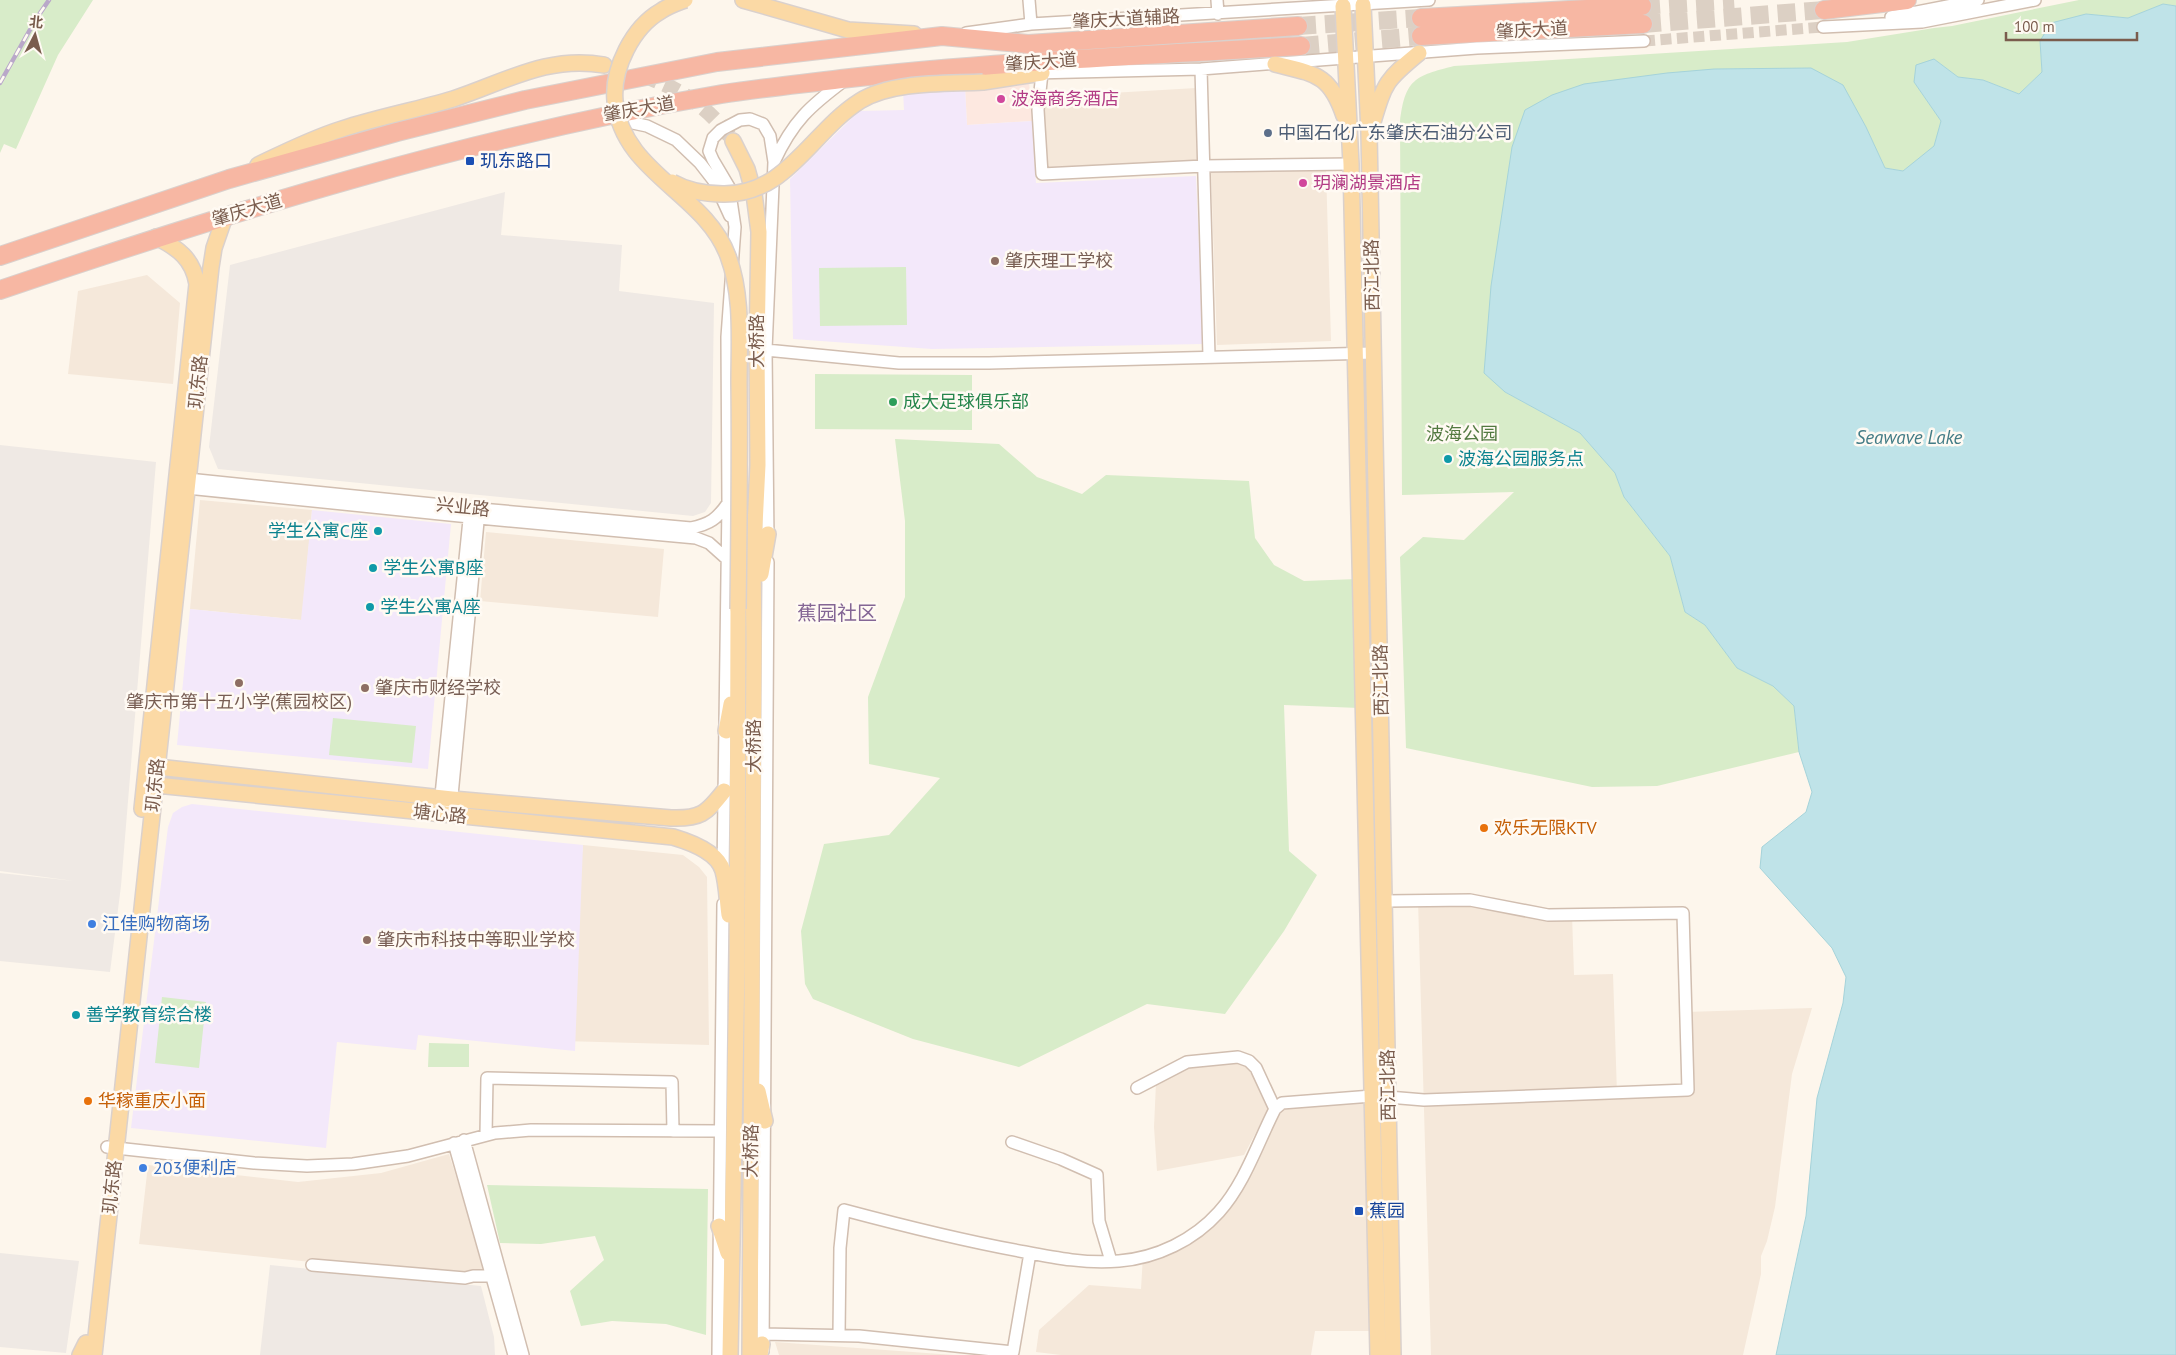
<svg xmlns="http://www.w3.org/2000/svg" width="2176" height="1355" font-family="'PT Sans','Noto Sans SC',sans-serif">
<rect width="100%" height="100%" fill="#fdf6ec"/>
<!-- residential -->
<path fill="#f5e8da" d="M1196,88L1200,160L1047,169L1043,97Z
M1326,169L1331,341L1217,345L1211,173Z
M147,275L180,303L173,384L68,374L78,291Z
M200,500L312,510L302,620L190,609Z
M486,532L664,549L658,617L480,601Z
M583,845L683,855L699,867L707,877L709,1045L563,1041Z
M1418,900L1572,914L1574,975L1613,974L1617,1093L1688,1090L1686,1012L1812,1008L1792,1074L1775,1207L1767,1241L1761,1256V1274L1743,1355H1431Z
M1238,1059L1248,1065L1270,1106L1244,1155L1157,1171L1154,1127L1156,1083L1195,1064Z
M1368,1102L1374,1331H1315L1311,1355H1061L1036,1352L1039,1330L1089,1285L1141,1289L1143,1256L1162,1251L1220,1212L1275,1109Z
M449,1154L485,1269L473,1279L139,1244L148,1165L298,1182L381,1173Z
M775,1342L954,1355H779Z"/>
<!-- commercial -->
<path fill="#fde8e0" d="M1029,81L1032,121L967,125L965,86Z"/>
<!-- industrial -->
<path fill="#efe9e4" d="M505,192L501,235L622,245L619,291L714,303L711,503L705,512L693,516L218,469L209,447L230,265Z
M0,445L156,462L121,886L110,972L0,961V873L74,881L0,871Z
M0,1253L79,1261L66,1353L0,1347Z
M270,1265L481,1286L494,1337L495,1355H260Z"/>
<!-- education -->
<path fill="#f3e8fa" d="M965,86L967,125L1032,121L1036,183L1196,176L1203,344L932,349L793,339L790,179L859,111L904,110L903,91Z
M312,510L451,524L428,769L177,745L190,609L301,620Z
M192,804L583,845L575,1051L418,1035L416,1050L337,1042L326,1148L131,1128L168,827L173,813L182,807Z"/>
<!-- green -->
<path fill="#d8ecc9" d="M0,0H93L58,55L16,149L4,144L0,153Z
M2079,0H2176V6L2163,4L2128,18L2086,14L2040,42L2042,72L2019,94L1983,80L1958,77L1934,59L1914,82L1941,121L1935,146L1903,171L1885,168L1866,127L1843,86L1505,392L1580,433L1615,473L1624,497L1670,556L1685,612L1705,625L1737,668L1773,686L1794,706L1799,752L1657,786L1592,787L1406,748L1400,557L1423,537L1464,540L1514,492L1402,495L1400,122C1405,79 1415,76 1454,66L1847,42L1934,28L1952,26Z
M906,267L907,325L820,326L819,268Z
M815,374L972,375V430L815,429Z
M895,439L999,444L1037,477L1082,494L1106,475L1249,481L1255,538L1274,565L1304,581L1357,579L1359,708L1284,705L1289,851L1317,875L1284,931L1225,1014L1147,1004L1019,1067L913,1039L813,999L805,984L801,931L824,844L889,835L940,778L869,764L868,697L905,597V521Z
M333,718L416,726L412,763L329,755Z
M162,997L206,1002L199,1068L155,1063Z
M429,1043L469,1044V1067H428Z
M487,1185L708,1189L706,1335L666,1324L612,1321L581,1326L570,1291L604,1260L595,1236L541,1244L500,1243Z"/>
<!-- water -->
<path fill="#bfe3e8" stroke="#a5d3da" d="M2163,4L2176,6V1355H1776L1806,1216L1817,1098L1843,1003L1846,977L1832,948L1760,868L1762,847L1806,812L1812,792L1799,752L1794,706L1773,686L1737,668L1705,625L1685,612L1670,556L1624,497L1615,473L1580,433L1505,392L1484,373L1491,286L1512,147L1525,110L1552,95L1584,84L1667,73L1714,69L1811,68L1843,85L1866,127L1885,168L1903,171L1934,146L1941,121L1914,82L1916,65L1934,59L1958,77L1983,80L2019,94L2042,72L2040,41L2051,23L2086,14L2128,18Z"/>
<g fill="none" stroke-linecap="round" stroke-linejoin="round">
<!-- minor-tunnel -->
<path stroke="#dcd0c4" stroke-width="11" stroke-dasharray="11 5.5" stroke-linecap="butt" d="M1644,41L1823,27"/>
<!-- major-tunnel -->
<path stroke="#dcd0c4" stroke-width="15" stroke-dasharray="15 8" stroke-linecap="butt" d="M643,76C681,89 709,107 733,141"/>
<!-- highway-tunnel -->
<path stroke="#dcd0c4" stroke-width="18" stroke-dasharray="18 9" stroke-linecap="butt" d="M1642,6L1734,0
M1643,24L1824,10
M1298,26L1421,18
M1301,46L1421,36"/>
<defs>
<path id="minor" d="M1029,0L1031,24
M1217,0L1218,14
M1891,17L1978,0
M1823,27L1922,22L2035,0
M966,33L1031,24L1429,0
M1201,69L1209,356
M1034,73L1201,69L1477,48L1644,41
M1042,73L1038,110L1042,174L1204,166L1351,164
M614,119L647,126L676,140L700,163L714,181L730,216
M774,162C793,121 810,106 845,80
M766,350L899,363H989L1373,353
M188,479L492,510L691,528C710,524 717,519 728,503
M187,488L479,518L696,538L709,543L728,560
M440,805L470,510
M451,806L479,511
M723,871L728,503L727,337L735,227L729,187L713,160L709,151L713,138L721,130L740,120L750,119L763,124L770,136L774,162L766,350L768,541
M1386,901L1470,900L1548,915L1683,913L1688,1090L1424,1100L1388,1097
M1137,1088L1187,1062L1238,1057L1249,1061L1256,1068L1275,1109
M486,1135L487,1078L672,1082L673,1131
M464,1140L523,1355
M1012,1142L1061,1159L1097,1175L1099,1221L1111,1261
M454,1143L514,1355
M107,1147L254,1163L307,1166L353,1164L408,1156L495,1133L531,1130L720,1131
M312,1265L465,1278L473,1276H492
M763,1334L859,1336L1013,1352L1030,1253
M839,1335L840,1248L844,1210C904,1226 964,1241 1025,1252C1056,1258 1087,1264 1119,1261C1157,1258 1194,1240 1219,1212C1245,1183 1258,1142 1275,1109L1282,1103L1372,1096
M763,1351L768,562
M718,1355L723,904"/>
<path id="major" d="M743,0L848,30L914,34
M1363,5L1369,133L1393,1355
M1343,6L1351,164L1378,1355
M1275,64C1315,74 1330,74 1344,116
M983,82L1042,73
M1373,122C1385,82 1386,80 1419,53
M733,141L747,169L754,194L759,232L757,350L758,465L753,566L754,640L750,1355
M258,165C285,152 313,138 342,129C379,117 417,110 453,99C505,82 547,55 604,65
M761,574L768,534
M726,731L731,704
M148,766L452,799L671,818C700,819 706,814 724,791
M146,784L673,837C690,842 718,852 723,871C727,885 727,901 729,915
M142,809L197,284C193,259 178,248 156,237
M758,1091L765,1121
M719,1226L728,1253
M80,1355L86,1343
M94,1355L211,267L214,248L225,216
M730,1355L737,967L738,609
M760,1355L762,1344"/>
<path id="highway" d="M1824,10L1907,0
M1421,18L1642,6
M1421,36L1643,24
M0,256L229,179L397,132L525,100L717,62L942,36L1028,44L1298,26
M0,290C236,210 475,136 722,94C761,88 801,84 841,79C994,62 1148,55 1301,46"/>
</defs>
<!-- minor casing -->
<use href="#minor" stroke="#d1beb0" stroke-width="14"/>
<!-- major casing -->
<use href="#major" stroke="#dad1cd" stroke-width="18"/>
<!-- highway casing -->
<use href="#highway" stroke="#dad1cd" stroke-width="20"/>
<!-- minor -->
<use href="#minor" stroke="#fff" stroke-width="11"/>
<!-- major -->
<use href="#major" stroke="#fbd9a5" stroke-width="15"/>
<!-- highway -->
<use href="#highway" stroke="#f7b7a3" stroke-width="18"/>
<defs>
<path id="rail" d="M0,83L36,19L49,0"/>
</defs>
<!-- rail casing -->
<use href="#rail" stroke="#b9a8c9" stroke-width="4.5"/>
<!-- rail -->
<use href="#rail" stroke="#fffaf3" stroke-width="2.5" stroke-dasharray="8" stroke-linecap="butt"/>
<defs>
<path id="major-bridge" d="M685,0C677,3 668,6 661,11C633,27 612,68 615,101C622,173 705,193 728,256C743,296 739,341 739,383C740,458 739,534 738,609
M672,182C688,191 705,194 723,194C787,195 811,132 860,101C892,81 946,84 983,82"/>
</defs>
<!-- major-bridge casing -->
<use href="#major-bridge" stroke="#dad1cd" stroke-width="18" stroke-linecap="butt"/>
<!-- major-bridge -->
<use href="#major-bridge" stroke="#fbd9a5" stroke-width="15"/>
</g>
<!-- markers -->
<g fill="#d1479c" stroke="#fffaf3" stroke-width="2">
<circle cx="1001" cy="99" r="5"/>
<circle cx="1303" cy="183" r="5"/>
</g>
<circle fill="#5c6f8a" stroke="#fffaf3" stroke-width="2" cx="1268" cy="133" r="5"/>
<g fill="#1a4fb4" stroke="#fffaf3" stroke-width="2">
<rect x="465" y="156" width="10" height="10" rx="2.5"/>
<rect x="1354" y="1206" width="10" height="10" rx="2.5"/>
</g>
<g fill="#8d6e63" stroke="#fffaf3" stroke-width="2">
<circle cx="995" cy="261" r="5"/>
<circle cx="239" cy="683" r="5"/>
<circle cx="365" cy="688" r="5"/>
<circle cx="367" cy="940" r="5"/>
</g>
<circle fill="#2e9e5b" stroke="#fffaf3" stroke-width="2" cx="893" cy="402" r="5"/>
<g fill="#0f9aa8" stroke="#fffaf3" stroke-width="2">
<circle cx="1448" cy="459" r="5"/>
<circle cx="378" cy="531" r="5"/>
<circle cx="373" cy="568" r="5"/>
<circle cx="370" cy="607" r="5"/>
<circle cx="76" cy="1015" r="5"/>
</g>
<g fill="#e8710a" stroke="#fffaf3" stroke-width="2">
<circle cx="1484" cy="828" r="5"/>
<circle cx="88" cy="1101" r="5"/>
</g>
<g fill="#3f7fe0" stroke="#fffaf3" stroke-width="2">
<circle cx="92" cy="924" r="5"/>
<circle cx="143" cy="1168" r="5"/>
</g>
<g text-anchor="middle" stroke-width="5" stroke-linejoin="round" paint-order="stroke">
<!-- street labels -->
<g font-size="18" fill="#7a5c4d" stroke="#fffaf3">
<text transform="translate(1126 19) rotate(-3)" y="6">肇庆大道辅路</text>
<text transform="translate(1532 30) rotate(-3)" y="6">肇庆大道</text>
<text transform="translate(1041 62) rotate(-4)" y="6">肇庆大道</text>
<text transform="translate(639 109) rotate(-10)" y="6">肇庆大道</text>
<text transform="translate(247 210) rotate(-16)" y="6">肇庆大道</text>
<text transform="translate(1372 275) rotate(-91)" y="6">西江北路</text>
<text transform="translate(757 341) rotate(-90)" y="6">大桥路</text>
<text transform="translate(198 382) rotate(-84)" y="6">玑东路</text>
<text transform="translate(463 507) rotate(6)" y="6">兴业路</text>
<text transform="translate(1381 680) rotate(-91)" y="6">西江北路</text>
<text transform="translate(754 746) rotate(-90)" y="6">大桥路</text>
<text transform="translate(155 785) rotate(-84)" y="6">玑东路</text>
<text transform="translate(440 814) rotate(6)" y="6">塘心路</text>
<text transform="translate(1388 1085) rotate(-91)" y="6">西江北路</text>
<text transform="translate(751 1151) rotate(-89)" y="6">大桥路</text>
<text transform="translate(112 1187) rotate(-84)" y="6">玑东路</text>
</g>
<!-- hotel labels -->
<g font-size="18" fill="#b23c85" stroke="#fffaf3" text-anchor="start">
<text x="1011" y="105">波海商务酒店</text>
<text x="1313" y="189">玥澜湖景酒店</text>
</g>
<!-- service labels -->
<g font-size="18" fill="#4e5e75" stroke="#fffaf3" text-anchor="start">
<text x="1278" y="139">中国石化广东肇庆石油分公司</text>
</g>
<!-- transit labels -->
<g font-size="18" fill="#164399" stroke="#fffaf3" text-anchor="start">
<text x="480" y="167">玑东路口</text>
<text x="1369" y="1217">蕉园</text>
</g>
<!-- education labels -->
<g font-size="18" fill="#785e54" stroke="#fffaf3" text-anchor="start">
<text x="1005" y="267">肇庆理工学校</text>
<text x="375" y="694">肇庆市财经学校</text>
<text x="239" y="708" text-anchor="middle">肇庆市第十五小学(蕉园校区)</text>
<text x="377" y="946">肇庆市科技中等职业学校</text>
</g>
<!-- leisure labels -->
<g font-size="18" fill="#27864d" stroke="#fffaf3" text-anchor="start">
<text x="903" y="408">成大足球俱乐部</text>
</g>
<!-- park labels -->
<g font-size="18" fill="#537a41" stroke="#fffaf3">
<text x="1462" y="440">波海公园</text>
</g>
<!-- culture labels -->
<g font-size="18" fill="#0d838f" stroke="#fffaf3" text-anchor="start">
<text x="1458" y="465">波海公园服务点</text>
<text x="368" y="537" text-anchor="end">学生公寓C座</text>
<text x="383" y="574">学生公寓B座</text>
<text x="380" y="613">学生公寓A座</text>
<text x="86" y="1021">善学教育综合楼</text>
</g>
<!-- food labels -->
<g font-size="18" fill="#c56008" stroke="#fffaf3" text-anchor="start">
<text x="1494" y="834">欢乐无限KTV</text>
<text x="98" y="1107">华稼重庆小面</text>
</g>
<!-- shop labels -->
<g font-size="18" fill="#366cbe" stroke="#fffaf3" text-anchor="start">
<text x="102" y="930">江佳购物商场</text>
<text x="153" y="1174">203便利店</text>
</g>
<!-- water labels -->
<g font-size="19" font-style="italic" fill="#437c86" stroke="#fffaf3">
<text x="1909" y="444">Seawave Lake</text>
</g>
<!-- quarter labels -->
<g font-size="20" fill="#846695" stroke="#fffaf3">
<text x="837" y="620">蕉园社区</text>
</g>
</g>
<!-- north arrow -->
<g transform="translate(35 35) rotate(6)" stroke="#fffaf3" stroke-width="4" paint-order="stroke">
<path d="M0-4L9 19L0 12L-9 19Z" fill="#7a5c4d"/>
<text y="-8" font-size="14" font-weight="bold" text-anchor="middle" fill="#7a5c4d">北</text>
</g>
<!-- scale -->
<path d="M2006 32v8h131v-8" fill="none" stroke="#7a5c4d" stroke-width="2.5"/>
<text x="2014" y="32" font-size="15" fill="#7a5c4d" stroke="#fffaf3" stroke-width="4" paint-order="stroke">100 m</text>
</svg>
